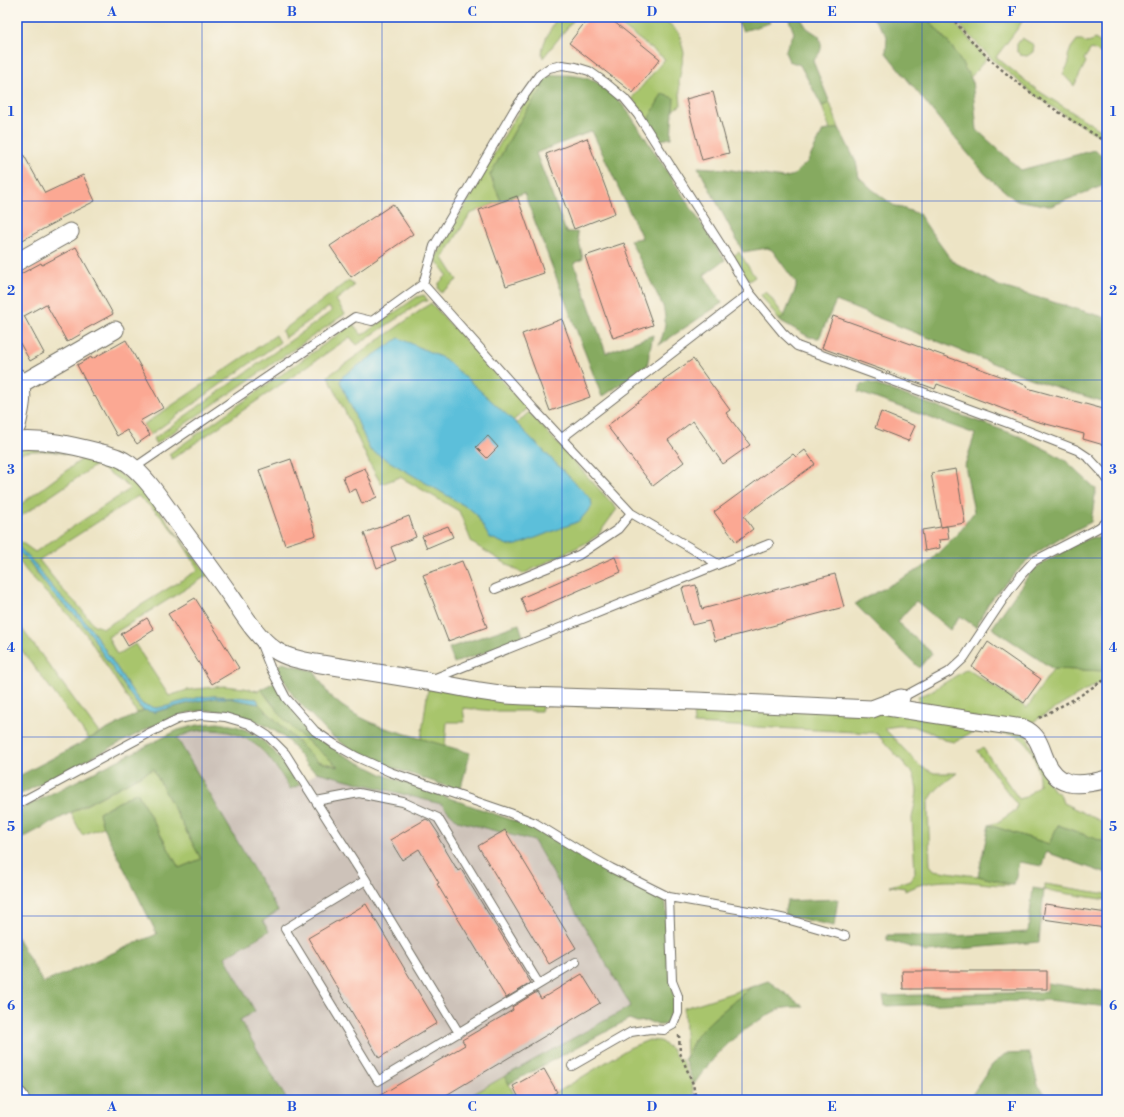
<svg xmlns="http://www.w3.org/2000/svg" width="1124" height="1117" font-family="'Libre Bodoni',serif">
<rect width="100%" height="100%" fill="#fbf7ec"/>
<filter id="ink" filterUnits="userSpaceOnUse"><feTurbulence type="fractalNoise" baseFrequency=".025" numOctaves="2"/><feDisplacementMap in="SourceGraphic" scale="8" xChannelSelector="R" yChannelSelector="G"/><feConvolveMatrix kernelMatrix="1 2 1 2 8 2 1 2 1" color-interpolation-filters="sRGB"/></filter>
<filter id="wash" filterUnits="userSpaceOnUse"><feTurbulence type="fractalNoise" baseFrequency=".012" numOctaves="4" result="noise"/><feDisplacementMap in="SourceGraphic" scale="16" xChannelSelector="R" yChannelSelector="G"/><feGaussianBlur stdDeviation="0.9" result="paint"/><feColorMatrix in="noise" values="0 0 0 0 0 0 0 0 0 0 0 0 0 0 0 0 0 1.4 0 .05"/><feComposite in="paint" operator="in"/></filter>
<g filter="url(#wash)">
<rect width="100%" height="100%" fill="#ede4c5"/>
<!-- industrial -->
<path fill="#cdc2b9" d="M211,730L225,731L238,734L250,741L269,758L290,789L300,785L317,772L441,804L458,821L534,841L631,1006L463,1100H287L240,1019L255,1011L225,957L269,932L263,921L277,911L176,738L196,731Z"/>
<!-- green -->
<path fill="#a8c56c" stroke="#6a784c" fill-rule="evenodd" d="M557,17H576L543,58C539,46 552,28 557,17Z
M610,17H659L671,25L679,33L684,53L679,81L681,105L673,110V98L662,95L648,120L632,98L665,59Z
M926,17H949L987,58L970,78L952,47Z
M952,17H1025L1018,28L996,57L1037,90L1107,134V140L1069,118L1035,95L993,60Z
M1022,38L1034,45L1033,52L1027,56L1020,55L1017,51V44Z
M1095,39L1107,47L1104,54L1091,49L1084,59L1086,62L1074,86L1063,74L1069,63L1068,56L1071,48L1077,40H1082L1086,43L1091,42Z
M537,83L543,88C522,114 507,145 490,175L501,201L470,214L443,258L457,280L441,293L438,288L439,283L447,275L435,259L511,124Z
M830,103L839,128L830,130L822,106Z
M739,252L755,277L749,281L733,256Z
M349,280L354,286L336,300L345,314L156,444L153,439L332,311L329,307L285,338L282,331Z
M766,291L784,316L779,320L761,295Z
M424,295L428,301H423L357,345L350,337L172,459L169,454L353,324L362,335L417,297Z
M431,303L527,408L513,421L517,423L529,412L617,509L598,535L586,543L523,574L472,543L459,511L400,477L381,484L370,464L328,376Z
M276,335L280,342L150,435L143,425Z
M29,447L92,457L113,469L131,482L152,501L208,575L108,637L117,655L135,644L169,696L187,690L224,686L244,688L258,691L261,689L271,703L299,734L341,767L317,761L259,704L257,699L236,697L214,696L196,698L176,703L169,706L156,708L143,705L134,694L92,630L76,611L61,597L44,577L33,562L17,545V538L21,542L35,552L130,489L122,481L96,465L17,519V507L82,459C61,451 39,448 17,454V448ZM138,496C163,516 184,541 198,570L104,628L94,625L77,604L64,591L39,560Z
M17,550L29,561L39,576L65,605L80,620L93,637L100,650L132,697L140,708L144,710L137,713L86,634C65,608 36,588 18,559C17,556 17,553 17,550Z
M17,622L99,733L89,739L17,644Z
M967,669L1027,708L1053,669L1107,671V678L1026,726L918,708V696L928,693Z
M428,689L889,711L1025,733L1052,789L1060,794L1063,803L1107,824V843L1058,825L1049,844L989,825L998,822L1016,810L1017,805L977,751L983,748L1019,799L1026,797L1039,785C1040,771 1033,746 1020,738C1013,733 1001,733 993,733C986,732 976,731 969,734C964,736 960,740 955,742L944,740L932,733L912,726H898L884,728L920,766L934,773H957C944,784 935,787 928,803L930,865L934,870L968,875L978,876L1014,885C1006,885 997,885 989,884C961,881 931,877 905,891V888L890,886L911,880L915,873L912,818L916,799L917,791L915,779L912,772L885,743L876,733L694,724L693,709L543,705L541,711H495L463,708L465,722H447L445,746L421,739Z
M153,769L201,859L179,868L137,792L99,813L103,827L82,835L71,813Z
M1045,884L1107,894V900L1044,890Z
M751,987L711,1021L696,1036L686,1058L684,1008Z
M649,1040L660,1041L671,1049L679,1060L681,1059L692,1084L695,1100H545L629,1048Z
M505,1076L517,1100H463Z"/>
<!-- forest -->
<path fill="#86aa60" stroke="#586a46" d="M735,17H767L770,23L743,31Z
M788,17H800L807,28L819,36C823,49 822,51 813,61L830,103L822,106L800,65L789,61L785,52L794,33Z
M872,17H926L952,47L972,80L977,130L1021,170L1094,150L1107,158V184L1051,206L1015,200L985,174L939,119L886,53L887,36Z
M556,75C593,74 607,85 629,113L725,260L704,275L722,303L659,345C665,330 667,322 663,306L630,240L642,238L592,131L536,153L566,232H577L583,259L574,263L606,353L653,335L647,366L602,397L524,193L501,201L490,175C507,145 522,114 543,88L537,83L546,77Z
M662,94L674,98L671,138L661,140L648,120Z
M839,128L856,162L859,177L873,190L893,205L919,214L929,229L952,261L999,286L1107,318V403L1040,382L836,301L819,338L809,337L779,320L784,316L786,312L796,288V283L772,250L767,248L743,252L698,167L725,169L783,178L794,175L808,161L823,131Z
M868,382L1019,436L1051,452L1066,461L1096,489L1091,522L1058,539L1033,555L999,590L988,604L976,627L960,616L950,630L916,601L897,622L932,653L919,668L855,604L925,566L959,532L974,512L965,465L975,434L858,392L861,385Z
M1093,537L1107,539V671L1053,669L992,628L1032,570L1071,546Z
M519,624L524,639L454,663L449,648Z
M283,663L314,671L329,695L342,706L356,715L379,726L470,753L460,791L382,764L356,752L341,743L328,733L294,697L278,669L279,665Z
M275,682L323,741L340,753L384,775L526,825L551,837L602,868L657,893L663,898L666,903L674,996V1014L670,1021L663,1025H657L648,1021L637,1022L629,1019L509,1084L505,1076L631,1006L534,841L458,821L441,804L317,772C314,770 310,768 307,765C300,757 295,748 288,741C265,720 224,706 193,712C180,714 167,720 155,725L17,796V777L144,710L154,712L159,711L197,701L216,698H229L259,704L317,761L339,767L299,734L284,719L261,689Z
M218,723C224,724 231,725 236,726C267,736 282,761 300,785L290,789C284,779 277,768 269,758C251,736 226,727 197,731C191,732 183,735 177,738L278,911L263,921L269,931L225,957L255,1011L240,1020L287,1100H69L65,1095L54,1100H31L17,1073V937L43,983L157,934L103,827L99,813L137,792L179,868L201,859L153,769L17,841V811L178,730L198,725Z
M989,825L1049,844L1058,825L1107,843V874L1046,852L1042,866L1019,862L1014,885L978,876Z
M1033,888L1044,890L1039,942L927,952L887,940V935H907L933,937L1028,932Z
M838,899L834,926L784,915L787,901Z
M768,981L804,1007C798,1007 791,1007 785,1008C777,1009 770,1014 763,1018C732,1036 715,1055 694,1084L684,1059L686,1058L696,1036L711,1021L751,987Z
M1047,983L1107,992V1007L1048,1000L885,1006L883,996L1047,992Z
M1030,1053L1038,1085L1050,1100H951L970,1098L992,1065L1005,1054Z"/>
<!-- water -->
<path fill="#5cbfda" stroke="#447582" d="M399,338L445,359L516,423L591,499L592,506L581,519L577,522L517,545L510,546L489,537L476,514L470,509L370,450L340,381L343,376Z
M17,545L33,562L44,577L61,597L76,611L92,630L134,694L143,705L156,708L168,706L176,703L196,698L214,696L236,697L257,699L259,704L229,698H216L197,701L154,712L144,710L141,708L132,697L100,650L93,637L80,620L52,593L29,561L17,550Z"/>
<g id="blocks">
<!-- building -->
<path fill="#fba893" d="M589,17H608L660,59L633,93L569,43Z
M713,92L729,153L702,160L686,99Z
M587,138L615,213L574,229L546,154Z
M17,143L45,193L83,175L95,201L59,219L60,220L17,243Z
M517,196L544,273L506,286L479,210Z
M393,204L413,234L351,277L330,246Z
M624,243L653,325L613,338L585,256Z
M76,247L113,314L80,332L81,334L67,342L46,304L24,316L44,353L30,361L17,338V276L41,263L42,265Z
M833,316L953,359L1028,386L1027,388L1107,410V446L1083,439L1084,434L1035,421L937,384L935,389L822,348Z
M562,319L590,397L550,411L522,334Z
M126,340L163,408L140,421L150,435L137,444L127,430L117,436L95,396L94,397L77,365L91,357L92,359Z
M693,359L730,410L726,413L750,445L723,464L693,421L668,440L684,462L653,486L607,426L664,382L663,380Z
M881,412L915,426L908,441L875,428Z
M488,436L498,447L487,458L476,447Z
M805,450L815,464L744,516L753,529L736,542L714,512L793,454L796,457Z
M291,459L316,535L285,545L259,470Z
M365,468L377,497L362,504L356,489L349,492L343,477Z
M956,469L965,523L941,527L931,473Z
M409,516L416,537L391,547L396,560L377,568L364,533Z
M448,526L453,537L427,548L422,536Z
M947,526L949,539L939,540L940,548L925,551L922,530Z
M615,557L621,572L527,613L521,598Z
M462,561L487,627L448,641L423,575Z
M835,574L844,607L715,641L709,621L692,625L682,588L696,585L702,609Z
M195,598L239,668L212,684L168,614Z
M147,618L154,630L128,646L121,634Z
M988,642L1041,679L1024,703L972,667Z
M426,819L430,821L440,836L438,837L458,871L461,869L531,983L506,998L437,884L439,883L419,849L402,860L390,840Z
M505,830L576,948L549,964L478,846Z
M366,904L437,1023L379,1058L308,938Z
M1045,904L1107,913L1105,928L1043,919Z
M902,971H1047V989H903Z
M582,974L600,1003L438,1100H372L465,1045L462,1040L513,1010L512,1007L537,992L541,999Z
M544,1069L557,1092L543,1100H520L513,1086Z"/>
</g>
</g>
<g filter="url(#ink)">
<use href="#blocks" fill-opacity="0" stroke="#6f6c61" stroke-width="1"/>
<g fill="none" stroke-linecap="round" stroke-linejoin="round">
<defs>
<path id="service" d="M423,284L535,410L631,513L718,564
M562,438L750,293
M134,468L355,317L372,321L423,284L434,246L514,110L539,75L549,68L562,65L576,67L589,71L606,83L624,98L638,115L731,261L750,293L783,333L797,346L1005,422L1077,450L1089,458L1102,472L1107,479
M495,589L579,555L618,529L631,513
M260,642L270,667L286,698L315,731L334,744L357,757L390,772L510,813L535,823L579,850L611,868L669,897L754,912L790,920L845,936
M433,679L769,544
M901,698L949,672L964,658L1008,592L1022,574L1034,561L1098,528L1107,522
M316,801L359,793L403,802L438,818L539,984
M17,804L151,732L178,719L201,715L225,717L249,724L268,736L285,753L366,880
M459,1033L366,880L285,929L378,1081L576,962
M572,1066L631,1032L650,1029L664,1030L673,1025L678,1013V996L672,981L669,897"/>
<path id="minor" d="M17,262L70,232
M17,377C26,392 20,410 17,426
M21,384L115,330
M17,441C45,439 71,445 98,452C108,454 120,457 129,464C146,477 159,497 172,515C192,543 213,570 233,599C245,617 257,637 275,650C287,658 301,660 315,663L427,681L479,691L506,695L525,696L696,701L872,709L901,698
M881,706L1023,728C1037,734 1039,743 1044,756C1056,789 1078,787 1107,779"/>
<path id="secondary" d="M17,1098L18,1100"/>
</defs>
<!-- service casing -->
<use href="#service" stroke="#6f6c61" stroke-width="10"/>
<!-- minor casing -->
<use href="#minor" stroke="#6f6c61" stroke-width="19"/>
<!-- secondary casing -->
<use href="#secondary" stroke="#6f6c61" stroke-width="24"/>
<!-- path -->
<path stroke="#6f6c61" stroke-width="2.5" stroke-dasharray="3 3" stroke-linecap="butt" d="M951,17C964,32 977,48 992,61C1027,93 1067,118 1107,142
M1039,718L1078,697L1099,683L1107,679
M679,1035L680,1053L693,1084L696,1100"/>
<!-- service -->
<use href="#service" stroke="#fff" stroke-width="8"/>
<!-- minor -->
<use href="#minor" stroke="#fff" stroke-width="17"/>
<!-- secondary -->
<use href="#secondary" stroke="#fff" stroke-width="22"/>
</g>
</g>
<!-- grid -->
<path fill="none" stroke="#1d4ed8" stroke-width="1" stroke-opacity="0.55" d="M202,17V1100M382,17V1100M562,17V1100M742,17V1100M922,17V1100M17,201H1107M17,380H1107M17,558H1107M17,737H1107M17,916H1107"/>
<!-- margin -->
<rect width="1124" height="1117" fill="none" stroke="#fbf7ec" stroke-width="44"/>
<rect x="22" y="22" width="1080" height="1073" fill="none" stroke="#1d4ed8" stroke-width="1.5"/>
<g font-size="13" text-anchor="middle" font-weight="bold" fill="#1d4ed8">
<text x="112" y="16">A</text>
<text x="292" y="16">B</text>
<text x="472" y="16">C</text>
<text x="652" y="16">D</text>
<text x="832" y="16">E</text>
<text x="1012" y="16">F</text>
<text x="11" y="116">1</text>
<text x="1113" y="116">1</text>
<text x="11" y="295">2</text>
<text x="1113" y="295">2</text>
<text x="11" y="474">3</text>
<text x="1113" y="474">3</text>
<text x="11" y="652">4</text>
<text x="1113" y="652">4</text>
<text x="11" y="831">5</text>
<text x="1113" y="831">5</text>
<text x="11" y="1010">6</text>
<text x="1113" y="1010">6</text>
<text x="112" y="1111">A</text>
<text x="292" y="1111">B</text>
<text x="472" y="1111">C</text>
<text x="652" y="1111">D</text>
<text x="832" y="1111">E</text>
<text x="1012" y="1111">F</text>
</g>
</svg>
